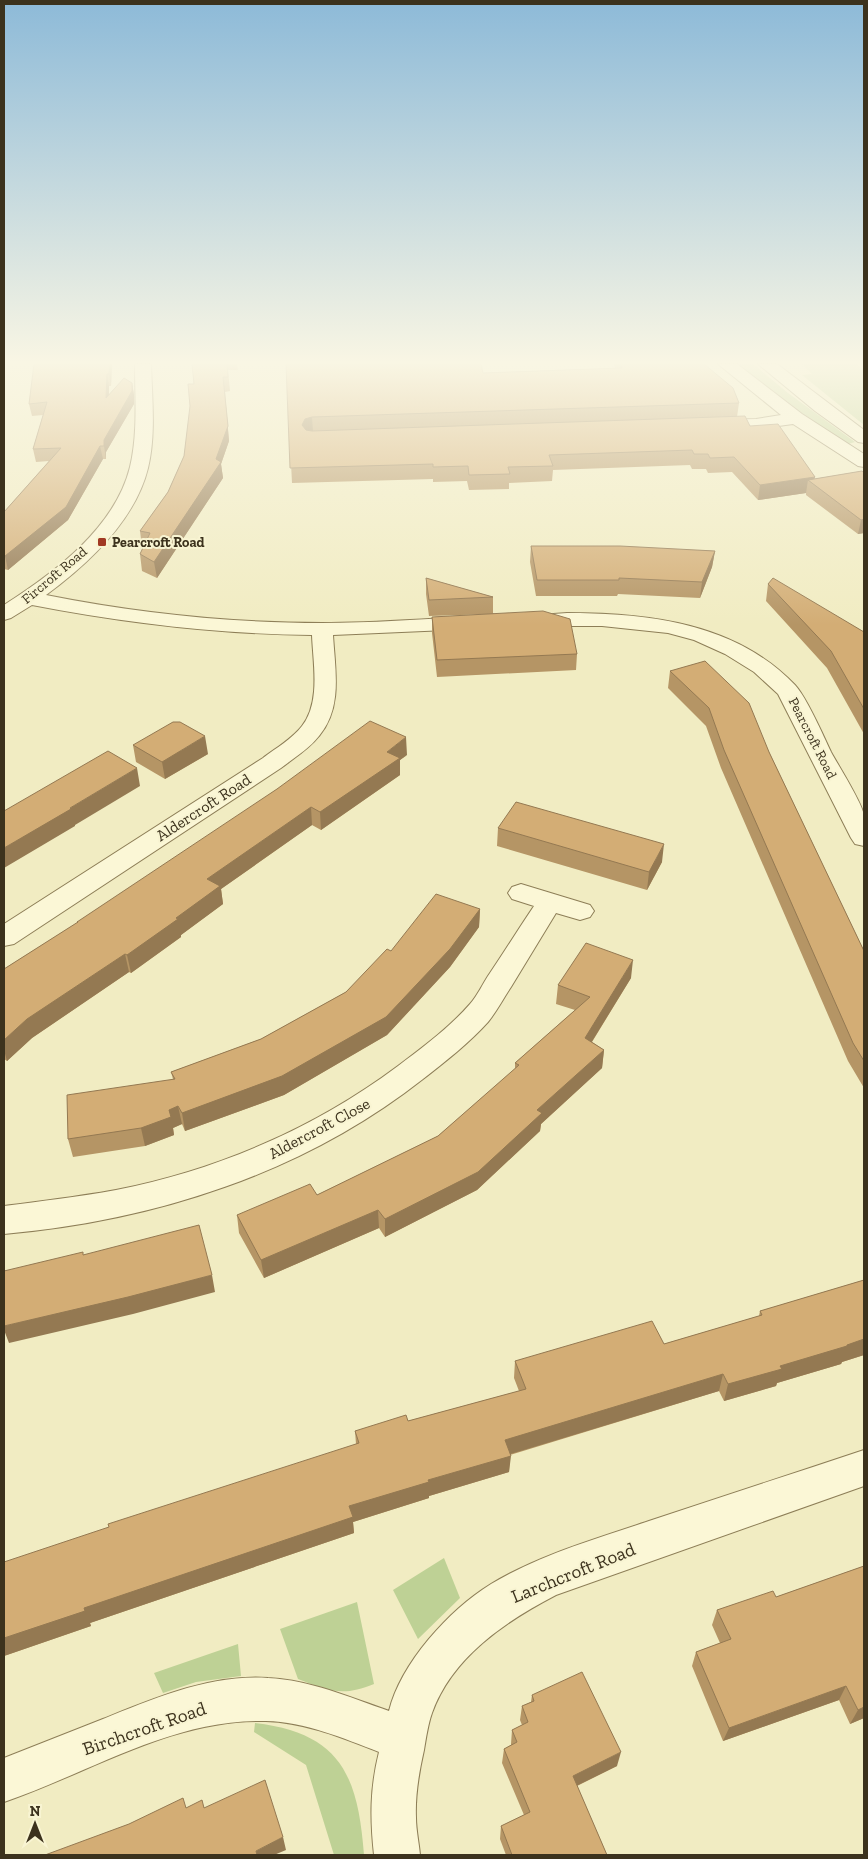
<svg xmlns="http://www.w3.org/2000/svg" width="868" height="1859" font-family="'Zilla Slab',serif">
<rect width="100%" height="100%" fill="#f1ecc2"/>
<!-- green -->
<path fill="#bed195" d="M735,364H753L788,393L855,442L845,445Z
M802,364H856L864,370V425L802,375L812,374Z
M444,1558L460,1598L418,1639L393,1590Z
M357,1602L374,1684C343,1697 328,1691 298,1679L280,1629Z
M238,1644L241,1676L196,1682L163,1693L154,1673Z
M255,1723C341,1733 358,1776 364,1855H334L306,1765L254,1732Z"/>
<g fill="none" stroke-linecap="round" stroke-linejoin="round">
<defs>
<path id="minor" d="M135,364H151C152,398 156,435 148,468C135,521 88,564 46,595C137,613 229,623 322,623C371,623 421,619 470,617L478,618L481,623L478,628L470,629L333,635C335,670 343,707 319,736C309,749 294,758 281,768L14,944L4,946V924L263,758C276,748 292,739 302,726C321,702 313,663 312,635C217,634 125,623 32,605L11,618L4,620V605C54,573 115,528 130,467C138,434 135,398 135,364Z
M718,364H737L802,414L864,454V467L858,466L793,424L756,429H707L704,425L707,421L713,420L756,419L781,415Z
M758,364H777L864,430V443L858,442L815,411Z
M567,613C648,613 736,623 795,685C807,698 823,735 831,752C838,765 863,804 864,816C866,825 864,836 864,846L855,844L851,838L778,694L754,672L725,654L694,640L668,633L602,626H533L526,624L522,620L526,616Z
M521,884L590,905L594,911L590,917L580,920L556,913C541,938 526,962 511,987C503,999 497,1011 488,1022C469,1043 446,1061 423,1079C304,1173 154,1221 4,1234V1206C41,1201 79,1197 116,1190C218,1170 315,1128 398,1066C423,1047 449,1028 470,1004C478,995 483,983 490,973C505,951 519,928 534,906L512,899L508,893L512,887Z
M864,1450V1486L556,1595C506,1621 452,1657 432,1713C428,1724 426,1738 424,1750C419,1772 415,1795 416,1818C416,1830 419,1843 420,1855H374C370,1818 370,1788 379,1752C343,1738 305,1722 266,1721C173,1718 89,1773 4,1802V1758C37,1745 70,1732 103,1719C155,1698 211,1674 268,1678C310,1680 349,1697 389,1711C401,1663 449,1610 491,1584C539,1555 596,1539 649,1521C720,1497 792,1474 864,1450Z"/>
</defs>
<!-- minor casing -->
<use href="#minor" stroke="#8d7e57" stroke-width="2"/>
<!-- minor -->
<use href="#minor" fill="#fbf7d6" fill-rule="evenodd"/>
</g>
<!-- wall -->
<path fill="#b59565" d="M112,364L111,386H109V395L132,383L134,395V404L106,452V459H103L68,520L8,570L4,569V512L49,461L36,462L33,449L43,415L32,416L29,404Z
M192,364H237L238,370H228L230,391L225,392L229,441L221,464L223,478L157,578L142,571L140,554L143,547H142L140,531L168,492L184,456L194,384Z
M286,364L483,373L615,368L614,364H704L739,403L737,417L750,426L815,477L814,479L862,471L864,533L858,534L806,495V493L758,500L732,472L708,473L706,469H692L690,465L553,470L552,481L509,483V489L469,490L467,481L433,482V479L292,483Z
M531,546L715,551L712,567L700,598L618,594L617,596H536L530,562Z
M426,578L493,597V613L577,654L576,670L437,677L432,633V617L492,614L429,616L426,594Z
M768,584L864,632V734L827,668L766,601Z
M670,671L769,752L864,951V1088L848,1061L721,768L706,726L668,688Z
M133,745L208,754L165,779L136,762Z
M407,755L400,760V775L321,830L312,825L221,889L223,904L181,935V937L131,973L129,972L32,1038L7,1061L4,1059V969L77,923V922Z
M498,828L662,862L647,890L497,846Z
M480,909L479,927L450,967L387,1035L284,1095L185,1131L182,1124L173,1128L174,1135L145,1146L73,1157L68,1139L173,1079L171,1072L261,1039L346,992L391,951Z
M631,978L592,1042L604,1050L602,1068L541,1124L540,1131L477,1190L385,1237L379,1228L264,1278L239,1233L237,1215L317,1195L438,1136L515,1069V1063L575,1010L556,1004L558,985Z
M864,1280V1355L842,1362L841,1364L777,1383L776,1386L724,1401L719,1391L510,1455L509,1472L429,1496V1498L353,1522L354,1533L90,1623L91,1626L4,1656L356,1444L355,1431L408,1421L519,1391L514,1378L515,1361L664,1344L759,1316L760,1311Z
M864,1566V1718L850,1724L839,1700L723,1741L692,1666L696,1652L720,1643L712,1625L717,1610L776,1597Z
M532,1695L617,1766L577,1786L607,1855H506L500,1839L501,1826L524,1815L502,1763L504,1749L511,1745V1744L512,1730L522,1725L520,1720L522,1706L531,1702Z"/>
<!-- shaded-wall -->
<path fill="#947952" d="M110,364H112L111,386L109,374Z
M107,374L109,386L108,410L106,398Z
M223,377L229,441L221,464L223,478L157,578L154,562L216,459Z
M132,383L134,395V404L106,452V459L104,446V440Z
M312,417L313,432L306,434L302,425L305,419Z
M100,446L103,459L68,520L8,570L5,556Z
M815,477L813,484L808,480L806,493L758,500L760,485Z
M864,519V533L858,534L861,520Z
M715,551L712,567L700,598L702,582Z
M205,736L208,754L165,779L162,762Z
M406,737L407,755L400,760V775L321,830L320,812L387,752Z
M137,768L140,786L75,825V826L4,868V848L70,808Z
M311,807L312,825L221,889L223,904L181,935V937L131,973L127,955L176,918L207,879Z
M664,844L662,862L647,890L649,872Z
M480,909L479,927L450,967L387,1035L284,1095L185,1131L182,1113Z
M125,954L129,972L32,1038L7,1061L4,1050V1040L27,1019Z
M633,960L631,978L583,1056L585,1038Z
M604,1050L602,1068L541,1124L540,1131L477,1190L385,1237V1219L537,1110Z
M178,1106L182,1124L173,1128L174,1135L145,1146L141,1128L169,1110Z
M378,1210L379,1228L264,1278L261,1260Z
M212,1275L215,1292L133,1314L9,1343L4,1330V1326Z
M864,1339V1355L842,1362L841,1364L777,1383L776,1386L724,1401L728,1384L780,1366Z
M723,1374L719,1391L504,1456L505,1440Z
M511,1456L509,1472L429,1496V1498L353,1522L354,1533L90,1623L91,1626L4,1656V1638L349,1506L428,1480Z
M846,1686L839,1700L723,1741L729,1728Z
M864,1707V1718L850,1724L858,1710Z
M621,1752L617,1766L570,1789L573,1776Z
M283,1837L286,1850L274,1855H257L256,1851Z"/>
<!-- building -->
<path fill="#d3ad75" stroke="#947952" d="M34,364H110L109,374H107L106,398L124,378L132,383V391L104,440V446H100L66,507L5,556H4V512L61,448L33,449L47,402L29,404Z
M192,364H227L228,377H223L228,426L216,459L221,462L154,562L140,554L150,533L140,531L168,492L184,456L190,406L188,384H194Z
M286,364H481L483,373L622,368L621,364H704L733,388L739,403L312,417L305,419L302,425L306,430L312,431L745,416L750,426L778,424L815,477L760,485L734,457L710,458L708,454H694L692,450L549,455L553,466L508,467L510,474L469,475L468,466L433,467V464L290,468Z
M862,471L864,473V519L861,520L808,480Z
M531,546H620L715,551L702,582L619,578V580H537Z
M426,578L493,597L429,600Z
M773,578L864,632V709L831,651L768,584Z
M543,611L570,619L577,654L437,660L432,617Z
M705,661L749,703L769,752L864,951V1061L853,1043L724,750L709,708L670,671Z
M370,721L406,737L387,752L400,758L320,812L311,807L207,879L220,886L176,918L178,919L127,955L125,954L27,1019L4,1040V969L78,922H77L277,789Z
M173,722H180L205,736L162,762L133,745Z
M108,751L137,768L70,808L71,809L4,848V811Z
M516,802L664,844L649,872L498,828Z
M436,894L480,909L450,949L386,1017L282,1076L182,1113L178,1106L169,1110L171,1117L141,1128L68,1139L67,1095L175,1079L171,1072L261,1039L346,992L387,949L391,951Z
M586,943L633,960L585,1038L604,1050L537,1110L542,1113L478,1172L385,1219L378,1210L261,1260L237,1215L310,1184L317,1195L438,1136L519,1065L515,1063L590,997L558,985Z
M199,1225L212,1275L128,1297L4,1326V1271L83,1252V1255Z
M864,1280V1339L847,1345V1346L780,1366L782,1369L728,1384L723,1374L505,1440L511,1456L428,1480L429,1482L349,1506L353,1517L84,1608L85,1611L4,1638V1562L109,1527L108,1524L359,1443L355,1431L406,1415L408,1421L526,1389L515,1361L652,1321L664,1344L762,1315L760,1311Z
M864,1566V1707L858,1710L846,1686L729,1728L696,1652L731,1639L717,1610L773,1591L776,1597Z
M582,1672L621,1752L573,1776L607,1855H512L501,1826L530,1812L504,1749L517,1742L512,1730L528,1722L522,1706L534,1701L532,1695Z
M265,1780L283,1837L256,1851L257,1855H45L129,1824L183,1798L186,1808L202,1800L204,1808Z"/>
<!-- sky -->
<linearGradient id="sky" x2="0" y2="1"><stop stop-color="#8dbad8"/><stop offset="0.58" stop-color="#f9f6e4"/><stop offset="1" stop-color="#f9f6e4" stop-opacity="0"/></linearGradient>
<rect width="868" height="625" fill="url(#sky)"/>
<!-- markers -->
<rect fill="#a13923" stroke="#f8f4d2" stroke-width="2" x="97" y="537" width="10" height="10" rx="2.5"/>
<g text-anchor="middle" stroke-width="4" stroke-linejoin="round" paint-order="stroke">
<!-- far-poi labels -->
<g font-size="14" font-weight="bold" fill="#3c321d" stroke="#f8f4d2" text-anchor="start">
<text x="112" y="547">Pearcroft Road</text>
</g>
<!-- far-street labels -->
<g font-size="14" fill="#3c321d" stroke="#f8f4d2">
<text transform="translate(54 575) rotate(-40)" y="5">Fircroft Road</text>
<text transform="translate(813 738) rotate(63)" y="5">Pearcroft Road</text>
</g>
<!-- street labels -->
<g font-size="16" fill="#3c321d" stroke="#f8f4d2">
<text transform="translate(203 807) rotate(-33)" y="6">Aldercroft Road</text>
<text transform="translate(319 1128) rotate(-28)" y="6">Aldercroft Close</text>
</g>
<!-- near-street labels -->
<g font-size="19" fill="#3c321d" stroke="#f8f4d2">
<text transform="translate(573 1572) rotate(-22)" y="7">Larchcroft Road</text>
<text transform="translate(144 1728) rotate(-19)" y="7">Birchcroft Road</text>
</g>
</g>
<!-- border -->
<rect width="868" height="1859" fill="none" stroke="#3c321d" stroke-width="10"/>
<!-- north arrow -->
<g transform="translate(35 1824)" stroke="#f8f4d2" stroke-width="4" paint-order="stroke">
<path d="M0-4L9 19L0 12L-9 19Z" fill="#3c321d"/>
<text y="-8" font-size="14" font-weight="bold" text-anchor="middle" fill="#3c321d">N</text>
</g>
</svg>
